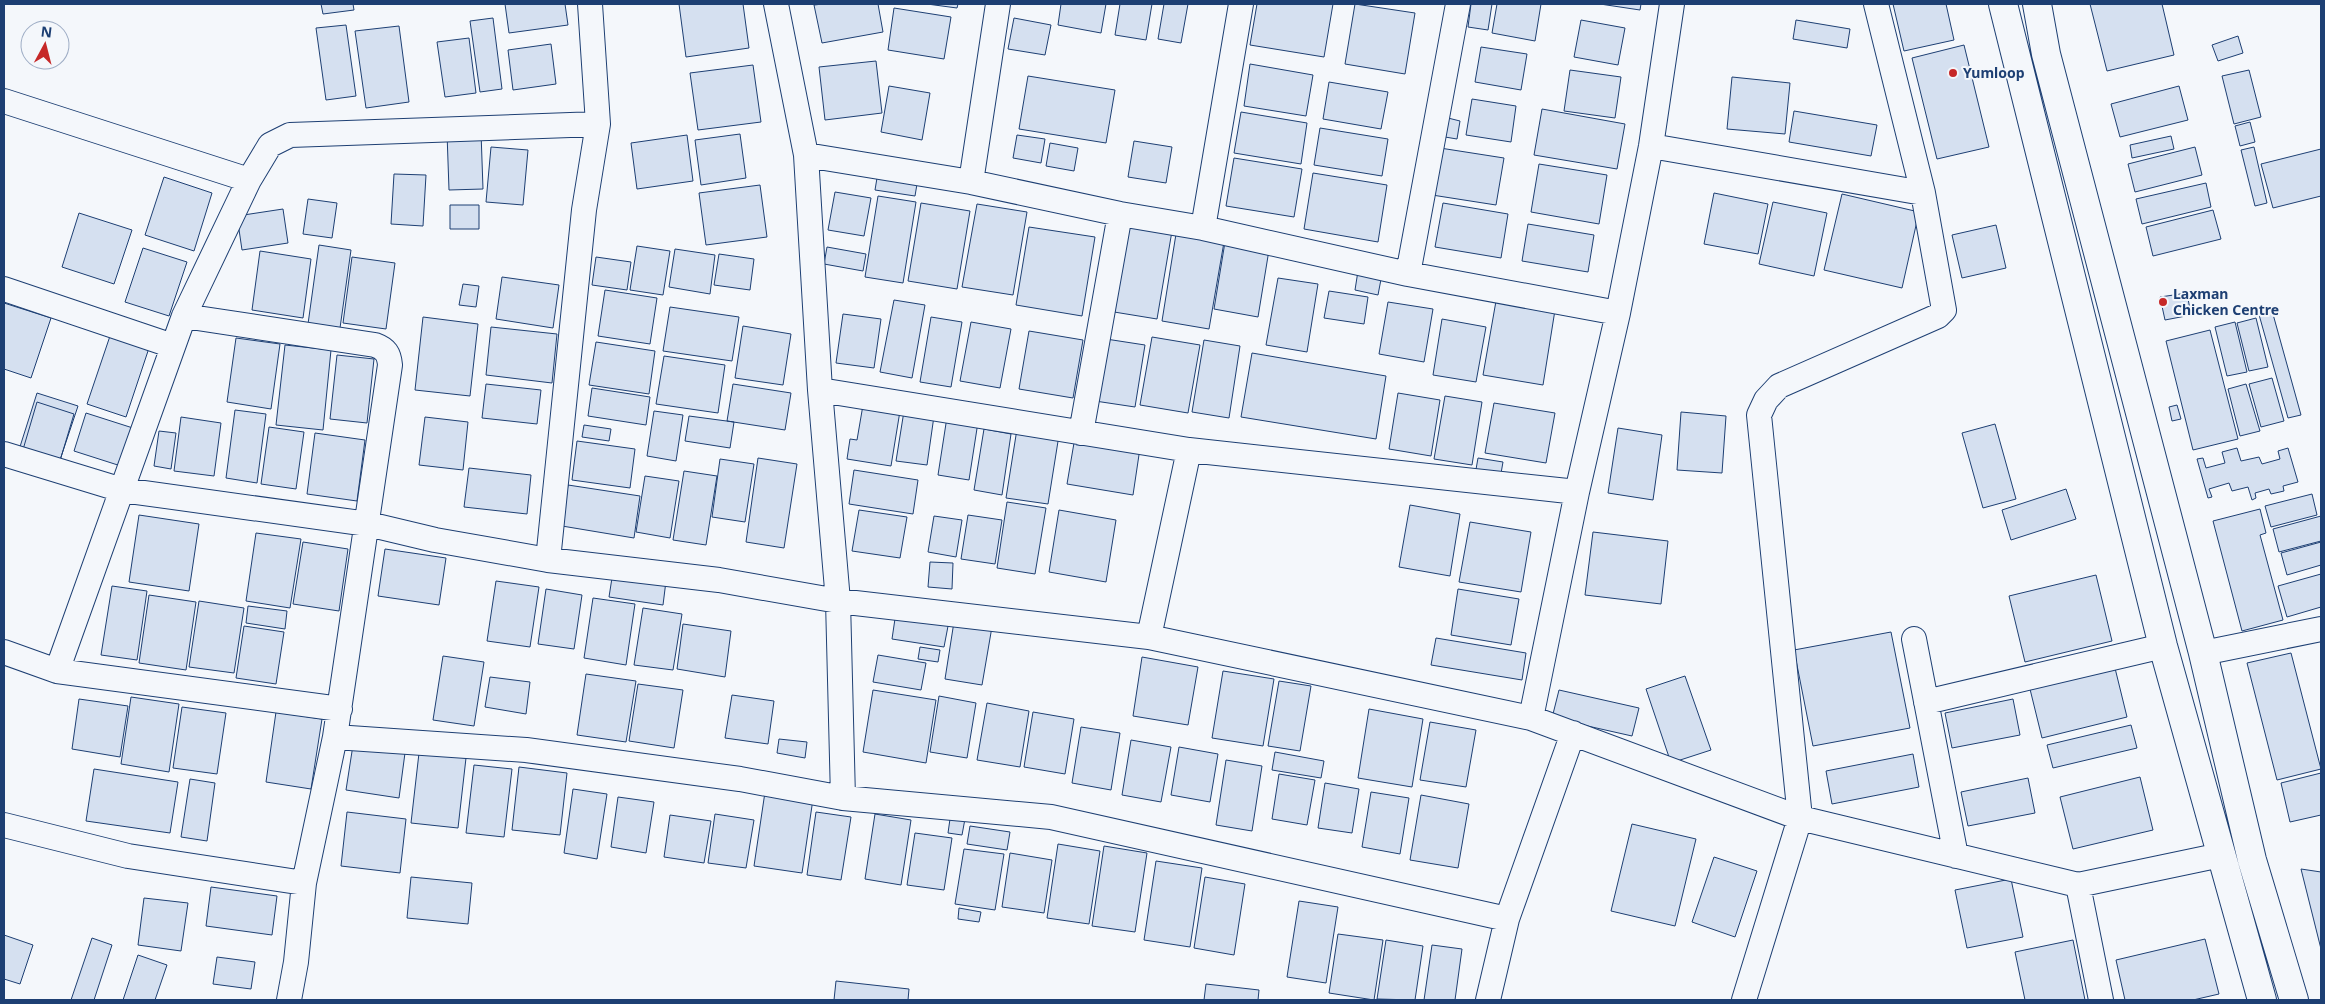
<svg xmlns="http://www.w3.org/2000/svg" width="2325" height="1004" font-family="'Noto Sans',sans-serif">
<rect width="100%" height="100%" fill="#f4f7fb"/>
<!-- building -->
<path fill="#d5e0f0" stroke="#1d3f73" d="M321,4H353L354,10L323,14Z
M505,4H565L568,25L509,33Z
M679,4H743L749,48L686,57Z
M823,4H878L883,32L822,43L814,5Z
M927,4H958L957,8Z
M1061,4H1106L1101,33L1058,25Z
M1120,4H1152L1146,40L1115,35Z
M1164,4H1188L1181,43L1158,39Z
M1257,4H1333L1324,57L1250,45Z
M1355,4L1415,13L1405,74L1345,64Z
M1471,4H1492L1488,30L1468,27Z
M1497,4H1541L1535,41L1492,33Z
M1600,4H1641L1640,10Z
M1893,4H1946L1954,40L1904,51Z
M2090,4H2162L2174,55L2107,71Z
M894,8L951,17L944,59L888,50Z
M493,18L502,89L480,92L470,21Z
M1014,18L1051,25L1045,55L1008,49Z
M1581,20L1625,28L1618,65L1574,57Z
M1796,20L1850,29L1847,48L1793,39Z
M346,25L356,96L326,100L316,28Z
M399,26L409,102L366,108L355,31Z
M2238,36L2243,53L2218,61L2212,45Z
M469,38L476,93L445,97L437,42Z
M551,44L556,84L513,90L508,50Z
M1964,45L1989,147L1937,159L1912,58Z
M1481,47L1527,54L1521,90L1475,82Z
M876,61L882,113L825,120L819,67Z
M1250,64L1313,75L1306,116L1244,106Z
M753,65L761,122L698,130L690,73Z
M1570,70L1621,77L1615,118L1564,111Z
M2249,70L2261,117L2234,124L2222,76Z
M1028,76L1115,90L1106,143L1019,129Z
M1732,77L1790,83L1785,134L1727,129Z
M1329,82L1388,92L1381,129L1323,119Z
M889,86L930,93L922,140L881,132Z
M2179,86L2188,120L2120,137L2111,104Z
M1472,99L1516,106L1511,142L1466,135Z
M1542,109L1625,124L1617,169L1534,155Z
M1794,111L1877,125L1871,156L1789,142Z
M1241,112L1307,123L1301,164L1234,153Z
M1448,118L1460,121L1457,139L1445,137Z
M2250,122L2255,142L2240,146L2235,126Z
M1320,128L1388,139L1382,176L1314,165Z
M481,132L483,189L449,190L447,133Z
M740,134L746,178L701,185L695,140Z
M687,135L693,181L637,189L631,143Z
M1017,135L1045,139L1041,163L1013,158Z
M2171,136L2174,149L2132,158L2130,145Z
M1134,141L1172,147L1166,183L1128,177Z
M1050,143L1078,148L1074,171L1046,166Z
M491,147L528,150L523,205L486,202Z
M2195,147L2202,175L2135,192L2128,164Z
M2254,147L2267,203L2255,206L2241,150Z
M1440,148L1504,158L1496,205L1432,195Z
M2321,149V196L2273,208L2261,164Z
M1234,158L1302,169L1294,217L1226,206Z
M1539,164L1607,175L1599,224L1531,212Z
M878,172L918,178L915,196L875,190Z
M1313,173L1387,185L1378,242L1304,229Z
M394,174L426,175L423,226L391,224Z
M164,177L212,193L194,251L145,235Z
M2206,183L2211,207L2142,224L2136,199Z
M760,185L767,237L706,245L699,193Z
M835,192L871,198L864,236L828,230Z
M1714,193L1768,204L1758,254L1704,244Z
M1842,194L1919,212L1902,288L1824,270Z
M878,196L916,202L903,283L865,277Z
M308,199L337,203L332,238L303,234Z
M1773,202L1827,213L1814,276L1759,264Z
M921,203L970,211L957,289L908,281Z
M1443,203L1508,214L1501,258L1435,247Z
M977,204L1027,212L1013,295L962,287Z
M450,205H479V229H450Z
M283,209L288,243L242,250L237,216Z
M2213,210L2221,239L2153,256L2146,227Z
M79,213L132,230L114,284L62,267Z
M1123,222L1172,231L1157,319L1108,311Z
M1528,224L1594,235L1588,272L1522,261Z
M1996,225L2006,268L1962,278L1952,235Z
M1029,227L1095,237L1082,316L1016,305Z
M1176,234L1224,242L1209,329L1162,321Z
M1225,242L1269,250L1258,317L1214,309Z
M319,245L351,250L340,328L308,324Z
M637,246L670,251L663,295L630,290Z
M827,247L866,254L863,271L824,264Z
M143,248L187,262L169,316L125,302Z
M675,249L715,255L710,294L669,287Z
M260,251L311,259L303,318L252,310Z
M719,254L754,259L750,290L714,285Z
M352,257L395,263L386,329L343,323Z
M596,257L631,262L627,290L592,285Z
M1358,271L1382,274L1378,295L1355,290Z
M502,277L559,285L553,328L496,319Z
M1278,278L1318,284L1307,352L1266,345Z
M463,284L479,286L476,307L459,305Z
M605,290L657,298L650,344L598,336Z
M1329,291L1368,297L1364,324L1324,318Z
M2187,293L2191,315L2165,320L2160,297Z
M894,300L925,305L912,378L880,372Z
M1496,301L1555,310L1543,385L1483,375Z
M1388,302L1433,309L1424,362L1379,354Z
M4,303L51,318L31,378L4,369Z
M670,307L739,317L732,361L663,351Z
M2271,307L2301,415L2288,418L2258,311Z
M843,314L881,319L874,368L836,363Z
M423,317L478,324L470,396L415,390Z
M931,317L962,322L951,387L920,382Z
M2256,318L2268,367L2249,371L2237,323Z
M1442,319L1486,327L1476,382L1433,375Z
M971,322L1011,329L1000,388L960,381Z
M2235,322L2247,372L2227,376L2215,327Z
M743,326L791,334L783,385L735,378Z
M491,327L557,334L552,383L486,375Z
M2210,330L2238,439L2193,450L2166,341Z
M1029,331L1083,340L1073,398L1019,389Z
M110,336L149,348L126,417L87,404Z
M1152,337L1200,345L1188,413L1140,405Z
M236,338L280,344L271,409L227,402Z
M1106,339L1145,345L1135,407L1095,401Z
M1204,340L1240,346L1229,418L1192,412Z
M596,342L655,351L649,394L589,385Z
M285,345L331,350L323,430L276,425Z
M1252,353L1386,376L1376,439L1241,417Z
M337,355L374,359L367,423L330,419Z
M664,356L725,365L718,413L656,404Z
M2272,378L2284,421L2261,427L2249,384Z
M486,384L541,390L537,424L482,418Z
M733,384L791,393L785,430L727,421Z
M2246,384L2260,431L2240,436L2228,389Z
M592,388L650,397L646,425L588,416Z
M37,393L78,406L58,466L18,453Z
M1398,393L1440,400L1431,456L1389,449Z
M1445,396L1482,402L1472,465L1434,459Z
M37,402L74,414L59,464L22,453Z
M1494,403L1555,413L1546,463L1485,453Z
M863,405L900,411L891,466L847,459L850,439L857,440Z
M2177,405L2181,419L2172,421L2169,407Z
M235,410L266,414L257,483L226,478Z
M654,411L683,415L676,461L647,456Z
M904,411L934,416L927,465L896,461Z
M1681,412L1726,416L1722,473L1677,470Z
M86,413L136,429L124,467L74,451Z
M689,416L734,422L730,448L685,441Z
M181,417L221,423L214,476L174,471Z
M425,417L468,422L463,470L419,465Z
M947,417L978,422L969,480L938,475Z
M1995,424L2016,499L1983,508L1962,433Z
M584,425L611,429L609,441L582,437Z
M269,427L304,432L296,489L261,484Z
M1618,428L1662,435L1653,500L1608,493Z
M984,429L1011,434L1002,495L974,490Z
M1017,429L1059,435L1048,504L1006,498Z
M159,431L176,433L171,469L154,466Z
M315,433L365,440L357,501L307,494Z
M1075,437L1140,448L1133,495L1067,484Z
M577,441L635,449L630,488L572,480Z
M2237,448L2241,461L2259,457L2262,464L2280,459L2278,451L2288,448L2298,482L2283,486L2284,491L2271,494L2269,489L2255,493L2256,498L2252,500L2248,487L2232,491L2229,483L2209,489L2212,497L2208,498L2197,459L2203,458L2206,468L2225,463L2222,452Z
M758,458L797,464L784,548L746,542Z
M1478,458L1503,462L1500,479L1475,475Z
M720,459L754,464L745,522L712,517Z
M469,468L531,475L527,514L464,507Z
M854,470L918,480L913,514L849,504Z
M684,471L717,476L706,545L673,540Z
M645,476L679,481L670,538L636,532Z
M568,485L640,496L634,538L562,526Z
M2066,489L2076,519L2011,540L2002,510Z
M2312,494L2317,515L2271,527L2265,506Z
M1007,502L1046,508L1035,574L997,568Z
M1410,505L1460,514L1450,576L1399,567Z
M2260,509L2266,533L2260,535L2283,620L2242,631L2213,521Z
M859,510L907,517L900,558L852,551Z
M1059,510L1116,520L1106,582L1049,572Z
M139,515L199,524L189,591L129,582Z
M968,515L1002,520L995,564L961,559Z
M934,516L962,520L956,557L928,552Z
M2321,516V541L2279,552L2273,529Z
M1470,522L1531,532L1521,592L1459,582Z
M1593,532L1668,541L1661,604L1585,595Z
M256,533L301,539L290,608L246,601Z
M303,542L348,549L339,611L293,604Z
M2321,542V565L2287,575L2281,553Z
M385,549L446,558L439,605L378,596Z
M930,562L953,563L952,589L928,587Z
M614,565L667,573L663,605L609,597Z
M2321,574V607L2287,617L2278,586Z
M2096,575L2112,641L2025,662L2009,596Z
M496,581L539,587L530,647L487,641Z
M112,586L147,591L137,660L101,655Z
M546,589L582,595L574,649L538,644Z
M1458,589L1519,599L1511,645L1451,635Z
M149,595L196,602L186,670L139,663Z
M593,598L635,604L626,665L584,658Z
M199,601L244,608L234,673L189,667Z
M248,606L287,611L285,629L246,623Z
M643,608L682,614L673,670L634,665Z
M956,609L994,615L982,685L945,679Z
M896,612L949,621L944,647L892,639Z
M683,624L731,631L725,677L677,669Z
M244,626L284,632L276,684L236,678Z
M1891,632L1910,728L1813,746L1794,650Z
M1436,638L1526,653L1522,680L1431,665Z
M920,647L940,650L938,662L918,659Z
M2291,653L2321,769L2277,780L2247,663Z
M878,655L926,663L921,690L873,682Z
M443,656L484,662L474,726L433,720Z
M1142,657L1198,667L1188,725L1133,716Z
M2114,664L2127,717L2042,738L2029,685Z
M1223,671L1274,679L1263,746L1212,738Z
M586,674L636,681L626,742L577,735Z
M1685,676L1711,750L1671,763L1646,689Z
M490,677L530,682L526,714L485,707Z
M1279,681L1311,686L1300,751L1268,746Z
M638,684L683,690L674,748L629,741Z
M873,690L936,700L926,763L863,752Z
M1559,690L1639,708L1632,736L1552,718Z
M732,695L774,701L768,744L725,738Z
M939,696L976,703L967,758L930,752Z
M131,697L179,704L169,772L121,764Z
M79,699L128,706L120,757L72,749Z
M2013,699L2020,735L1952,748L1945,713Z
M987,703L1029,711L1020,767L977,760Z
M182,707L226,713L217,774L173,768Z
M1369,709L1423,719L1412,787L1358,778Z
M276,712L322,719L311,789L266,782Z
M1033,712L1074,719L1065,774L1024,767Z
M1430,722L1476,730L1466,787L1420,780Z
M2131,725L2137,748L2053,768L2047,745Z
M1081,727L1120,733L1111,790L1072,783Z
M779,739L807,742L805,758L777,753Z
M1131,740L1171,747L1161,802L1122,795Z
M353,745L405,753L399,798L346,790Z
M1179,747L1218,754L1210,802L1171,795Z
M1275,752L1324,761L1321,778L1272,770Z
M419,753L466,758L458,828L411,823Z
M1913,754L1919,787L1832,804L1826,771Z
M1226,760L1262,766L1252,831L1216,825Z
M474,765L512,769L504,837L466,833Z
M519,767L567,773L560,835L512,830Z
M94,769L178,782L170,833L86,821Z
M2321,773V815L2290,822L2281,783Z
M1279,774L1315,780L1307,825L1272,819Z
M2140,777L2153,830L2073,849L2060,797Z
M2028,778L2035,813L1968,826L1961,792Z
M190,779L215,783L207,841L181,837Z
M1325,783L1359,789L1352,833L1318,828Z
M573,789L607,794L597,859L564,853Z
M765,792L813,799L802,873L754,866Z
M1371,792L1409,798L1400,854L1362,847Z
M1421,795L1469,804L1458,868L1410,860Z
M618,797L654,802L646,853L611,847Z
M952,805L967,808L962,835L948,833Z
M347,812L406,819L400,873L341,866Z
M816,812L851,817L841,880L807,875Z
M715,814L754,820L746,868L708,863Z
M875,814L911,820L901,885L865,879Z
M670,815L711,821L704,863L664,857Z
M1632,824L1696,839L1675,926L1611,911Z
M970,826L1010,832L1007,850L967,844Z
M915,833L952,838L944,890L907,885Z
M1058,844L1100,851L1089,924L1047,918Z
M1104,846L1147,853L1135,932L1092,926Z
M964,849L1004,854L995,910L955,904Z
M1010,853L1052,860L1044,913L1002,907Z
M1714,857L1757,871L1735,937L1692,922Z
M1156,861L1202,868L1190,947L1144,940Z
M2301,869L2321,872V949Z
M411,877L472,883L468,924L407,918Z
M1205,877L1245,884L1234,955L1194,948Z
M2011,879L2023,937L1967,948L1955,890Z
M211,887L277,896L272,935L206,926Z
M144,898L188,903L181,951L138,945Z
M1299,901L1338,907L1326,983L1287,977Z
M959,908L981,912L979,922L958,919Z
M1338,934L1383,940L1374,1000L1329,993Z
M4,935L33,945L20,984L4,979Z
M92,938L112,945L94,1000H71Z
M2205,939L2219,994L2193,1000H2125L2116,960Z
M1386,940L1423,946L1415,1000L1377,999Z
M2073,940L2085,1000H2025L2015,952Z
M1432,945L1462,949L1455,1000H1424Z
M138,955L167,965L155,1000H123Z
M217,957L255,962L251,989L213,984Z
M836,981L909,989L908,1000H834Z
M1206,984L1259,990L1258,1000H1204Z"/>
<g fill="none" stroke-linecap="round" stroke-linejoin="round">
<defs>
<path id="street" d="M776,4L806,155
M4,101L249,180
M1651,146L1923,193
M971,182L998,4
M1203,228L1241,4
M1408,274L1458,4
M4,289L173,346
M184,316L375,345C386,349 389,354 390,365L335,737L304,883L296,962L289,1000
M820,390L1189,450L1577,492
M1081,433L1120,214
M4,454L122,490L368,524L435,540L548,560L719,580L838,601L1149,637L1531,718L1800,818L1759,415L1766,400L1779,386L1938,316L1944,310L1923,193L1876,4
M548,560L584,210L598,124L590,4
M1149,637L1189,450
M1914,639L1956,856
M4,652L57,671L340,709
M2203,653L2321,629
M57,671L184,316L249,180L270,145L290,135L598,124
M1926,702L2163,646
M1531,718L1577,492L1618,313L1651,146L1672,4
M1573,733L1507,919L1051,817L843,798L838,601L820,390L806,155L971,182L1120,214L1203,228L1408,274L1618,313
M335,737L526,750L740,779L843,798
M4,825L128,856L304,883
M2078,885L2101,1000
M1488,1000L1507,919
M1744,1000L1800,818L2078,885L2221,855"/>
<path id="secondary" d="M2003,4L2163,646L2262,1000
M2037,4L2046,54L2203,653L2252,860L2294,1000"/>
</defs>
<!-- street casing -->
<use href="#street" stroke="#1d3f73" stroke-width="26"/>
<!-- secondary casing -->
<use href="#secondary" stroke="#1d3f73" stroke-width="30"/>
<!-- street -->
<use href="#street" stroke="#f4f7fb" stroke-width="24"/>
<!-- secondary -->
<use href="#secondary" stroke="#f4f7fb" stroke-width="28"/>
</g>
<!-- markers -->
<g fill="#c62828" stroke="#f4f7fb" stroke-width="2">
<circle cx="1953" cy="73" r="5"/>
<circle cx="2163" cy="302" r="5"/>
</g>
<g text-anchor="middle" stroke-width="4" stroke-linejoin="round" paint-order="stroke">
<!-- poi labels -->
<g font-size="14" font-weight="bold" fill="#1d3f73" stroke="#f4f7fb" text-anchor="start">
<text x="1963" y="78">Yumloop</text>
<text x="2173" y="299">Laxman<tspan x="2173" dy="16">Chicken Centre</tspan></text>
</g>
</g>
<!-- border -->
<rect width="2325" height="1004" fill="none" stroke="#1d3f73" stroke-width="10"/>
<!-- north arrow -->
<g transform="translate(45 45) rotate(7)"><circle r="24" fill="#f4f7fb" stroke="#9eadc5"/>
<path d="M0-4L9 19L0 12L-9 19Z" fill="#c62828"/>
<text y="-8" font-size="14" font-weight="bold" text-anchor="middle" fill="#1d3f73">N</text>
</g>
</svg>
